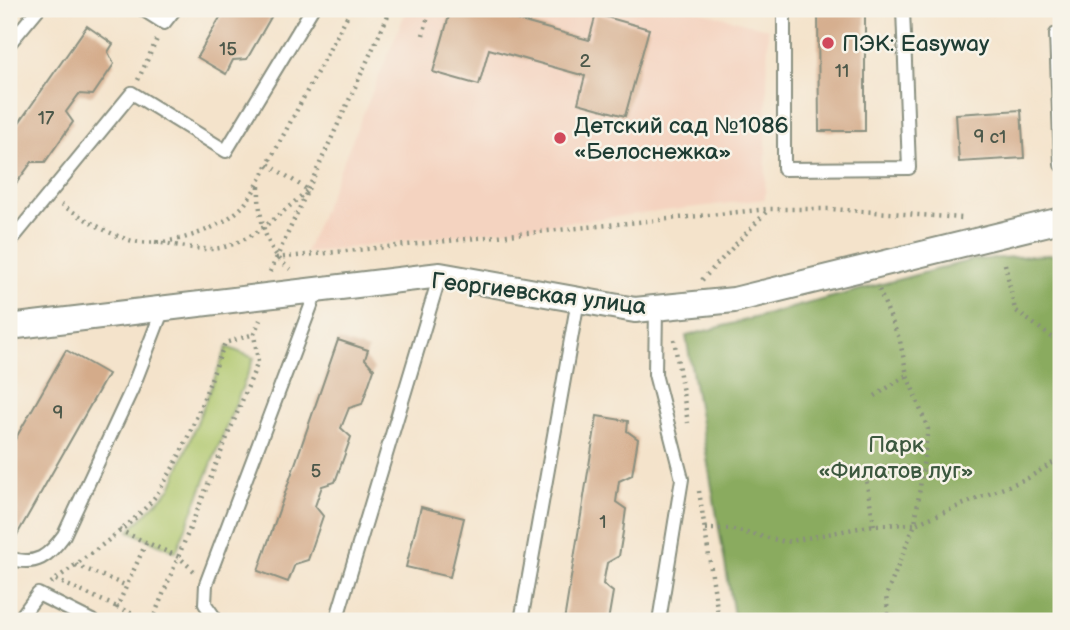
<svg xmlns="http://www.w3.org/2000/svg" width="1070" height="630" font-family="'Balsamiq Sans',sans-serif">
<rect width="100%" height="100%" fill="#f7f3e8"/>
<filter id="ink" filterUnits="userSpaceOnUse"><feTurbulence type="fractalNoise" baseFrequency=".0143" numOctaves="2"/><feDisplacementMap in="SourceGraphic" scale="14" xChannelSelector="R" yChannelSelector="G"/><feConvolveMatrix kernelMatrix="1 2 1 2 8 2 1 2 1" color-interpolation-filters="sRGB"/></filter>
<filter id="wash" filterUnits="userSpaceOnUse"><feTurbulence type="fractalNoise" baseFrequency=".00686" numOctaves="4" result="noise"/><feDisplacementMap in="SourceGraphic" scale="28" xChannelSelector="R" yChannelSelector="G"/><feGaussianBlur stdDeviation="1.57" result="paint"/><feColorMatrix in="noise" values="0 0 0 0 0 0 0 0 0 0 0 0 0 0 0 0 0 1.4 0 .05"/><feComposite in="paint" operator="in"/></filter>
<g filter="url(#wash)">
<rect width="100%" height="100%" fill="#f4e3cb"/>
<!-- built -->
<path fill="#f4d3c0" d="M407,9H692L768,29L765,199L305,253Z"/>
<!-- green -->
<path fill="#aec66b" stroke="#668250" stroke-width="2" d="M227,347L254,358L176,552L129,531L171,488Z"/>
<!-- forest -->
<path fill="#8aab5f" stroke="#54744a" stroke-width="2" d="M1061,254V621H735L686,336L972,260Z"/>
<g id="blocks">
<!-- building -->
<path fill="#d4ab8a" d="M225,9H264L271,17L247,59L233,60L226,74L197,57Z
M451,9H496L495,14L589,40L596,14L649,29L625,116L578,103L585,76L489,49L479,85L433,72Z
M818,9H865V131H819Z
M87,26L113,44L108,52L114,64L93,95L79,94L66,112L73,122L45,162H32L9,193V137Z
M1021,110L1024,158L959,162L956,114Z
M338,340L368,350L365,359L374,369L362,404L349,408L341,428L351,437L335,482L322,486L315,506L323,516L308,560L295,564L288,582L258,571Z
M66,350L108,374L9,549V450Z
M597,416L628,421L627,431L638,439L632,475L619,481L616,502L626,509L623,532L619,556L607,563L603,584L613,592L608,621H564Z
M421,507L464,518L450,577L406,567Z"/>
</g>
</g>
<g filter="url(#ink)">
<use href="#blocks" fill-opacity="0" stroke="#8a9080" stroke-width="2"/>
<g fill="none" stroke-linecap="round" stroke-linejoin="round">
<defs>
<path id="lane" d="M142,9L164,23L175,9
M784,9V169L909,168L903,9
M1061,34H1056L1061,165
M9,44L38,9
M9,243L132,93L226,151L312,9
M656,308L655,374L682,479L659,621
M9,344L15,326
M9,558C36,567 49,556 64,535L132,389L163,309
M18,621L38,594L92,621
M217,621L205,604L206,584L317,290
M336,621L440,275
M521,621L578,300"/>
<path id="street" d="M9,327L440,275L635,310L734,300L1061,220"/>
</defs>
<!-- lane casing -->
<use href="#lane" stroke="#8a9080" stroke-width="16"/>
<!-- street casing -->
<use href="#street" stroke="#8a9080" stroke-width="28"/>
<!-- path -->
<path stroke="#8a9080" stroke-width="4.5" stroke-dasharray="2 5" stroke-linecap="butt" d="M423,35L430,9
M138,80L158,37
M259,186C258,216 265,250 290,269
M61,205C83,217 108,235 133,241C167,248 219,231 243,206C254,193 260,179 268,164
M155,242C171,244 188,248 205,249C244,251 280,214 308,190L268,164L351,9
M276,258L769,209H831L963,218
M1005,264L1015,310L1061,344
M270,272L391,9
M702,280L768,210
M674,339L688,423
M875,396L907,375
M864,468L874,525
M699,491L719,621
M705,529H729L786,542L874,525L915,524L928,429L907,375L900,341L878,287
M119,530L179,557L194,571
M146,543L117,607L149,621
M76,565L127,586
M56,580L117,607
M51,583C82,559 136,524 157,494C188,448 205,393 225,343L254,334
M152,621L258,362L254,334L260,320
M889,621L886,596L915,524L1028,478L1061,458"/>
<!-- lane -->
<use href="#lane" stroke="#fff" stroke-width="12"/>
<!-- street -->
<use href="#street" stroke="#fff" stroke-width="24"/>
</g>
</g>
<!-- markers -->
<g fill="#d1495b" stroke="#f7f3e8" stroke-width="2.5">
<circle cx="828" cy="43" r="7"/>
<circle cx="560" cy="138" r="7"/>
</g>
<g text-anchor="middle" stroke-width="5" stroke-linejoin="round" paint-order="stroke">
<!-- number labels -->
<g font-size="19" fill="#4c584a">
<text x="228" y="55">15</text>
<text x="585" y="67">2</text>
<text x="842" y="77">11</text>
<text x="46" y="124">17</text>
<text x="990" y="143">9 с1</text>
<text x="58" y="419">9</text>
<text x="316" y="477">5</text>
<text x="603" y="528">1</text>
</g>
<!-- poi labels -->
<g font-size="23" fill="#1f3d34" stroke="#f7f3e8" text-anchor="start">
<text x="842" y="51">ПЭК: Easyway</text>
<text x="574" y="133">Детский сад №1086<tspan x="574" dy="26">«Белоснежка»</tspan></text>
</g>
<!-- street labels -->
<g font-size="23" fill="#1f3d34" stroke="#f7f3e8">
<text transform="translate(539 293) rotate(7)" y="8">Георгиевская улица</text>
</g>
<!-- park labels -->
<g font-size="23" fill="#3c583f" stroke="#f7f3e8">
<text x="896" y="452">Парк<tspan x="896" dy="26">«Филатов луг»</tspan></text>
</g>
</g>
<!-- margin -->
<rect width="1070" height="630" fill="none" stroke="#f7f3e8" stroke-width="35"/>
</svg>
